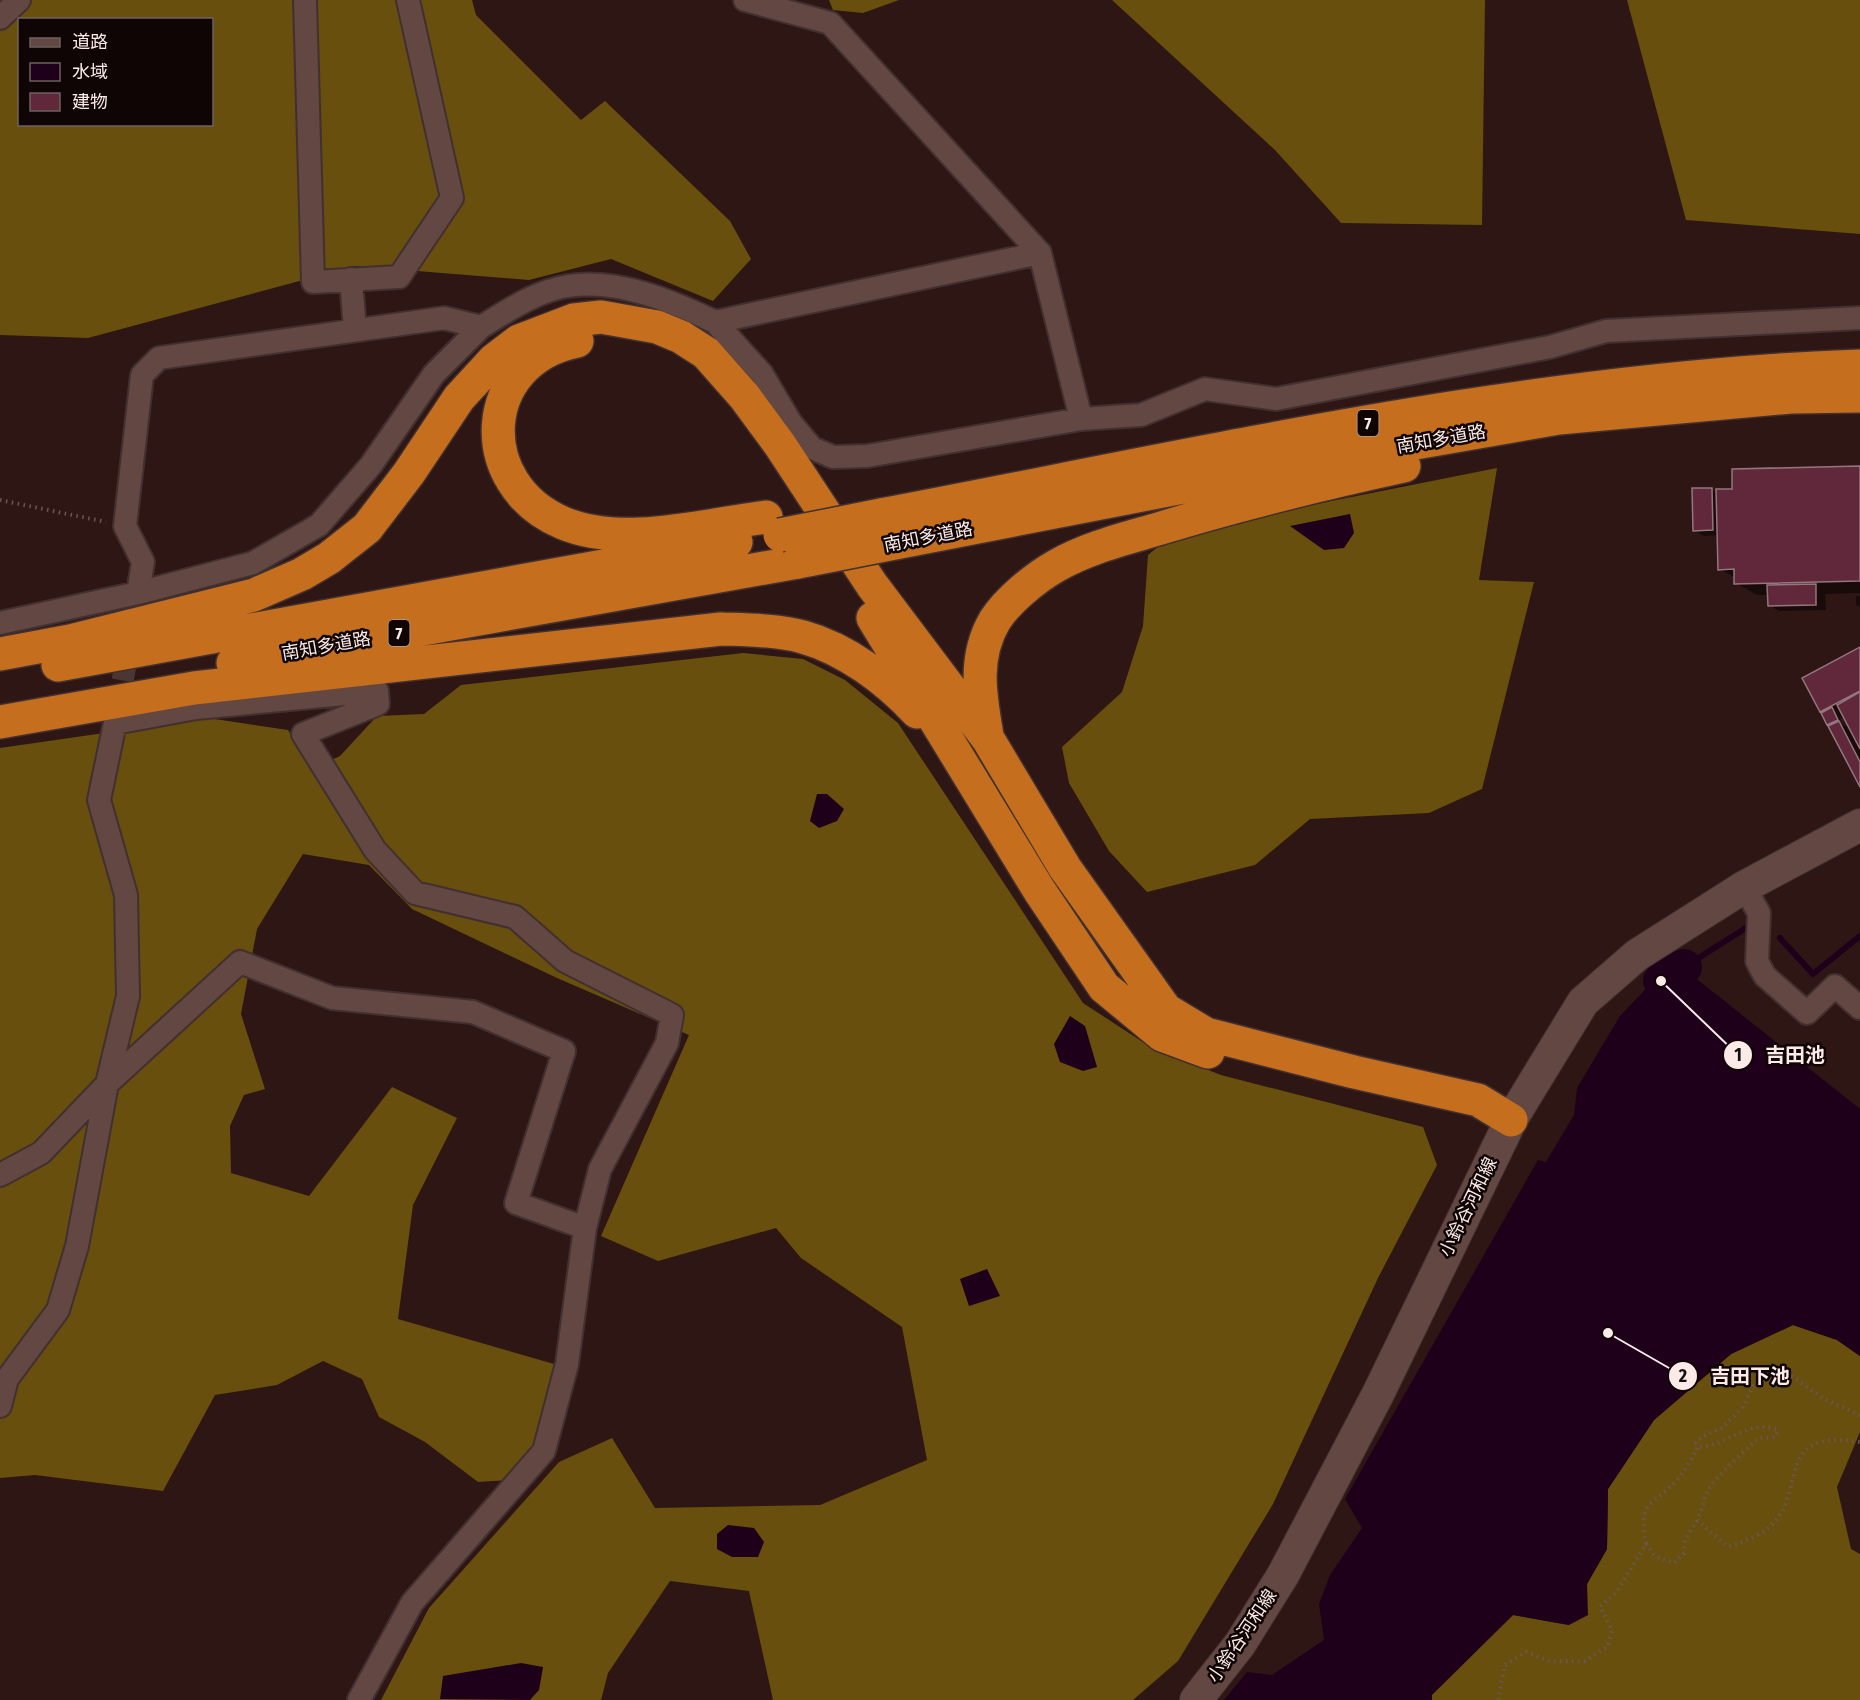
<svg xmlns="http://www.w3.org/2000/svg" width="1860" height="1700" font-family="'Fira Sans Condensed','Noto Sans JP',sans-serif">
<rect width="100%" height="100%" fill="#2d1613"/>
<!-- forest -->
<path fill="#684f0d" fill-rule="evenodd" d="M0,0H472L476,15L581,120L605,101L730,221L751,259L713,301L611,259L529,280L355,266L88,338L0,335ZM20,20H212V124H20Z
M829,0H899L863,13L833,10Z
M1112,0H1485L1482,225L1341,223L1275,150Z
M1627,0H1860V234L1686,220Z
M1497,468L1479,580L1534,582L1482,789L1429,813L1310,819L1255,865L1147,892L1109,851L1069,783L1062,747L1122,692L1143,626L1148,555L1176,532Z
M743,653L803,659L845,680L898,723L1083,1003L1152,1048L1221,1075L1423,1127L1437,1165L1378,1278L1273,1504L1178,1661L1133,1700H773L749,1591L670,1581L608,1673L601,1700H381L429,1608L559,1462L612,1438L655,1508L820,1505L927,1460L902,1327L801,1258L776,1228L658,1261L601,1236L689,1035L557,978L412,909L369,865L303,854L257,929L241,1014L265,1089L244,1095L230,1126L231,1173L309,1196L392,1087L457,1118L413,1205L398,1319L554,1364L535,1441L512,1480L478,1482L425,1442L379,1417L362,1379L323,1361L277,1385L215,1395L163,1491L35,1475L0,1478V748L208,718L288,730L312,769L340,756L377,716L424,714L461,685Z
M1793,1325L1837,1340L1860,1356V1432L1837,1487L1851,1549L1860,1554V1700H1432L1431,1695L1513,1615L1569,1625L1587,1584L1607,1549L1608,1489L1654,1420L1731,1354Z"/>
<!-- water -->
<path fill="#1e001b" d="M1350,514L1354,533L1344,548L1324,550L1290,526Z
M817,794H827L844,809L837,821L819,828L810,821Z
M1658,976L1665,986L1693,976L1860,1109V1356L1837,1340L1793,1325L1731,1354L1654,1420L1608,1489L1607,1549L1587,1584L1588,1615L1569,1625L1513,1615L1432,1695V1700H1224L1247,1672L1272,1675L1324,1640L1319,1604L1330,1575L1362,1528L1345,1499L1538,1160L1546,1162L1574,1115L1577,1088L1620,1016Z
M1070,1016L1085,1026L1097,1067L1083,1071L1060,1062L1054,1044Z
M987,1269L1000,1296L969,1306L960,1279Z
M728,1525L754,1528L764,1542L758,1557H732L717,1549V1534Z
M521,1663L543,1667L539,1690L530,1700L440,1699L443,1676Z"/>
<!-- shadow -->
<path fill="#0007" fill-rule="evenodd" d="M1860,467V593L1825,594L1826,610L1779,611L1769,605V595H1757L1736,583V578L1719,569V535L1704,536L1694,530L1711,489L1718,493Z
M1856,596H1860V607L1856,605Z
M1860,649V783L1821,711ZM1844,716L1852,730L1840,723V718Z"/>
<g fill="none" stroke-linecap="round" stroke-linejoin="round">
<!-- stream -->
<path stroke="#1e001b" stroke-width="6" d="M1780,938L1813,974L1860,936
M1684,967L1749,926"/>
<!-- river -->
<path stroke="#1e001b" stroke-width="36" d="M1661,981L1684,967"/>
</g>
<!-- building -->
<path fill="#61283c" stroke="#94777e" stroke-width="1.5" d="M1860,466V581L1734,584V569L1718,570L1716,489H1732V469Z
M1692,488H1712L1713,530L1693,531Z
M1816,584V605L1768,606L1767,585Z
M1860,647V691L1820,712L1802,678Z
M1860,692V749L1837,705Z
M1832,707L1838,720L1827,725L1821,713Z
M1839,721L1860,762V787L1828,726Z"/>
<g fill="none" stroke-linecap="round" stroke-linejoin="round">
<!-- street-tunnel -->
<path stroke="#4c3633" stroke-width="22" stroke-dasharray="22 11" stroke-linecap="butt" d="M117,713L138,593"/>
<defs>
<path id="street" d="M305,0L313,282L399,277L452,198L408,0
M745,0L830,23L1040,253L1081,419L1141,415L1205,389L1276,399L1550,347L1606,331L1860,318
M0,18L19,0
M351,279L355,330
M715,322L762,374L791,423L812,448L833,457L867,456L1081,419
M138,593L143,562L125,526L142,375L159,358L444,318L481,327C507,311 536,291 568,286C617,278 672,301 715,322L1040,253
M0,623L138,593L253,563L319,525L371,465L434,374L481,327
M1744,887L1759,913L1757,961L1761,969L1765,976L1807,1013L1835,986L1860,1008
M0,1175L41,1153L107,1084L240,962L332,998L473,1012L564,1051L516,1203L585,1228
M0,1406L7,1379L58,1310L77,1246L107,1084L128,996L126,895L99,800L115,723L196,708L377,691L378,704L303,734L375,850L415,893L515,917L565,961L672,1015L667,1043L600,1169L585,1228L567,1364L544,1451L412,1603L359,1700"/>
<path id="secondary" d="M1196,1700L1240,1644L1283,1575L1378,1394L1511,1120L1583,1002L1637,955L1744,887L1860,825"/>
<path id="highway" d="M577,341C477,361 472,485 563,523C622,548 704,525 766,517
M881,515C1202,454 1533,377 1860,366
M895,543L1369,451L1559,418L1791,397L1860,396
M873,618L1039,890L1104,987L1162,1035L1208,1052
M0,654L70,641L254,595L302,574L329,558L367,528L409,473L459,398L494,360L519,341L574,320L601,317L657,327L681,337L706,353L744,396L780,445L872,585L988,739L1065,868L1166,1010L1206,1034L1354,1072L1478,1100L1511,1120
M233,663L798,562
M58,665L736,542
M0,722L194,688L721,629C748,630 777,630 803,637C846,649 887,680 917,712
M987,735C980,695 973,657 995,620C1008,600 1035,578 1056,566C1087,548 1124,539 1158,529C1239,504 1322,484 1404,466"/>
</defs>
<!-- street casing -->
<use href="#street" stroke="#423030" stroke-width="26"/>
<!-- secondary casing -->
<use href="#secondary" stroke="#423030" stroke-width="34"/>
<!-- highway casing -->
<use href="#highway" stroke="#423030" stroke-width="36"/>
<!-- path -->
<path stroke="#6b5653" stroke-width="4" stroke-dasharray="1.5 4.5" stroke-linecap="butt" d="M0,500L106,522
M1697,1520L1727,1546C1736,1546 1745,1541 1753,1537C1819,1509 1761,1426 1860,1442
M1646,1544L1655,1556L1674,1563L1684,1553C1684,1534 1689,1535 1697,1520C1702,1510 1704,1499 1708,1490C1713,1481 1752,1441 1761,1438C1765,1437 1770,1438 1775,1437L1778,1430C1748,1418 1728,1446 1698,1447
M1498,1700L1505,1665L1526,1652L1549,1661H1585L1607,1647L1612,1631L1600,1606L1616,1593L1646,1544C1637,1500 1654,1506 1678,1479C1686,1469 1692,1458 1698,1447L1696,1443L1703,1436L1722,1428L1743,1407L1753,1386L1767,1377L1790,1375L1824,1399L1860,1415"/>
<!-- street -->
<use href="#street" stroke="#624742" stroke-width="22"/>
<!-- secondary -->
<use href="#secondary" stroke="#624742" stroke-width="32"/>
<!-- highway -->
<use href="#highway" stroke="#c46e1e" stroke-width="33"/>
<defs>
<path id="highway-bridge" d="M780,535L881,515
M798,562L895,543"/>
</defs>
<!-- highway-bridge casing -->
<use href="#highway-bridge" stroke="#423030" stroke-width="36" stroke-linecap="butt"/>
<!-- highway-bridge -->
<use href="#highway-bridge" stroke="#c46e1e" stroke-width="33"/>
</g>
<g text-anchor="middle" stroke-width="5" stroke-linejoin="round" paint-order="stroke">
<!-- shield labels -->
<g fill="#0e0504" stroke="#b4a5a3" stroke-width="1.5">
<rect x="1357.5" y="410" width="21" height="26" rx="4.5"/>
<rect x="388.5" y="620" width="21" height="26" rx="4.5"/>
</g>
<g font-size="16" font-weight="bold" fill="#fbeae7">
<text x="1368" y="429">7</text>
<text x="399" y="639">7</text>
</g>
<!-- street labels -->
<g font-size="18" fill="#fbeae7" stroke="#0e0504">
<text transform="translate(1441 439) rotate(-10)" y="6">南知多道路</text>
<text transform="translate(928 537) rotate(-11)" y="6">南知多道路</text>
<text transform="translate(326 646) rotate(-10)" y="6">南知多道路</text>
<text transform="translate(1468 1207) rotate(-64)" y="6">小鈴谷河和線</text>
<text transform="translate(1242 1636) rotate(-56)" y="6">小鈴谷河和線</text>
</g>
</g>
<!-- callouts -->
<path fill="none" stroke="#fbeae7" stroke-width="2" d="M1661 981L1738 1055M1608 1333L1683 1376"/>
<g fill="#fbeae7" stroke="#0e0504" stroke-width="2">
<circle cx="1661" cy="981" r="6"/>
<circle cx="1608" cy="1333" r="6"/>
<circle cx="1738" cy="1055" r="15"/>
<circle cx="1683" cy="1376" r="15"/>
</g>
<g font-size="18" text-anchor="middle" font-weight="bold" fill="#111">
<text x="1738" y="1061">1</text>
<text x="1683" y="1382">2</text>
</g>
<g font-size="20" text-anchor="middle" font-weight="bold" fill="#fbeae7" stroke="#0e0504" stroke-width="5" stroke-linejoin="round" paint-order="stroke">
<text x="1795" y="1062">吉田池</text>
<text x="1750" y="1383">吉田下池</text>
</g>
<!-- legend -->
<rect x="18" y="18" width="195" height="108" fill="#0e0504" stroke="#6d615f" stroke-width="1.5"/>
<rect x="30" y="38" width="30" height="9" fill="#624742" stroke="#6d615f" stroke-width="1.5"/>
<text x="72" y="48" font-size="18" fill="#fbeae7">道路</text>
<rect x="30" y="63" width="30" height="18" fill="#1e001b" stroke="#6d615f" stroke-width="1.5"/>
<text x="72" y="78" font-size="18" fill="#fbeae7">水域</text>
<rect x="30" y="93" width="30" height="18" fill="#61283c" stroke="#6d615f" stroke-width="1.5"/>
<text x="72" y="108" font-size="18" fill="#fbeae7">建物</text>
</svg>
